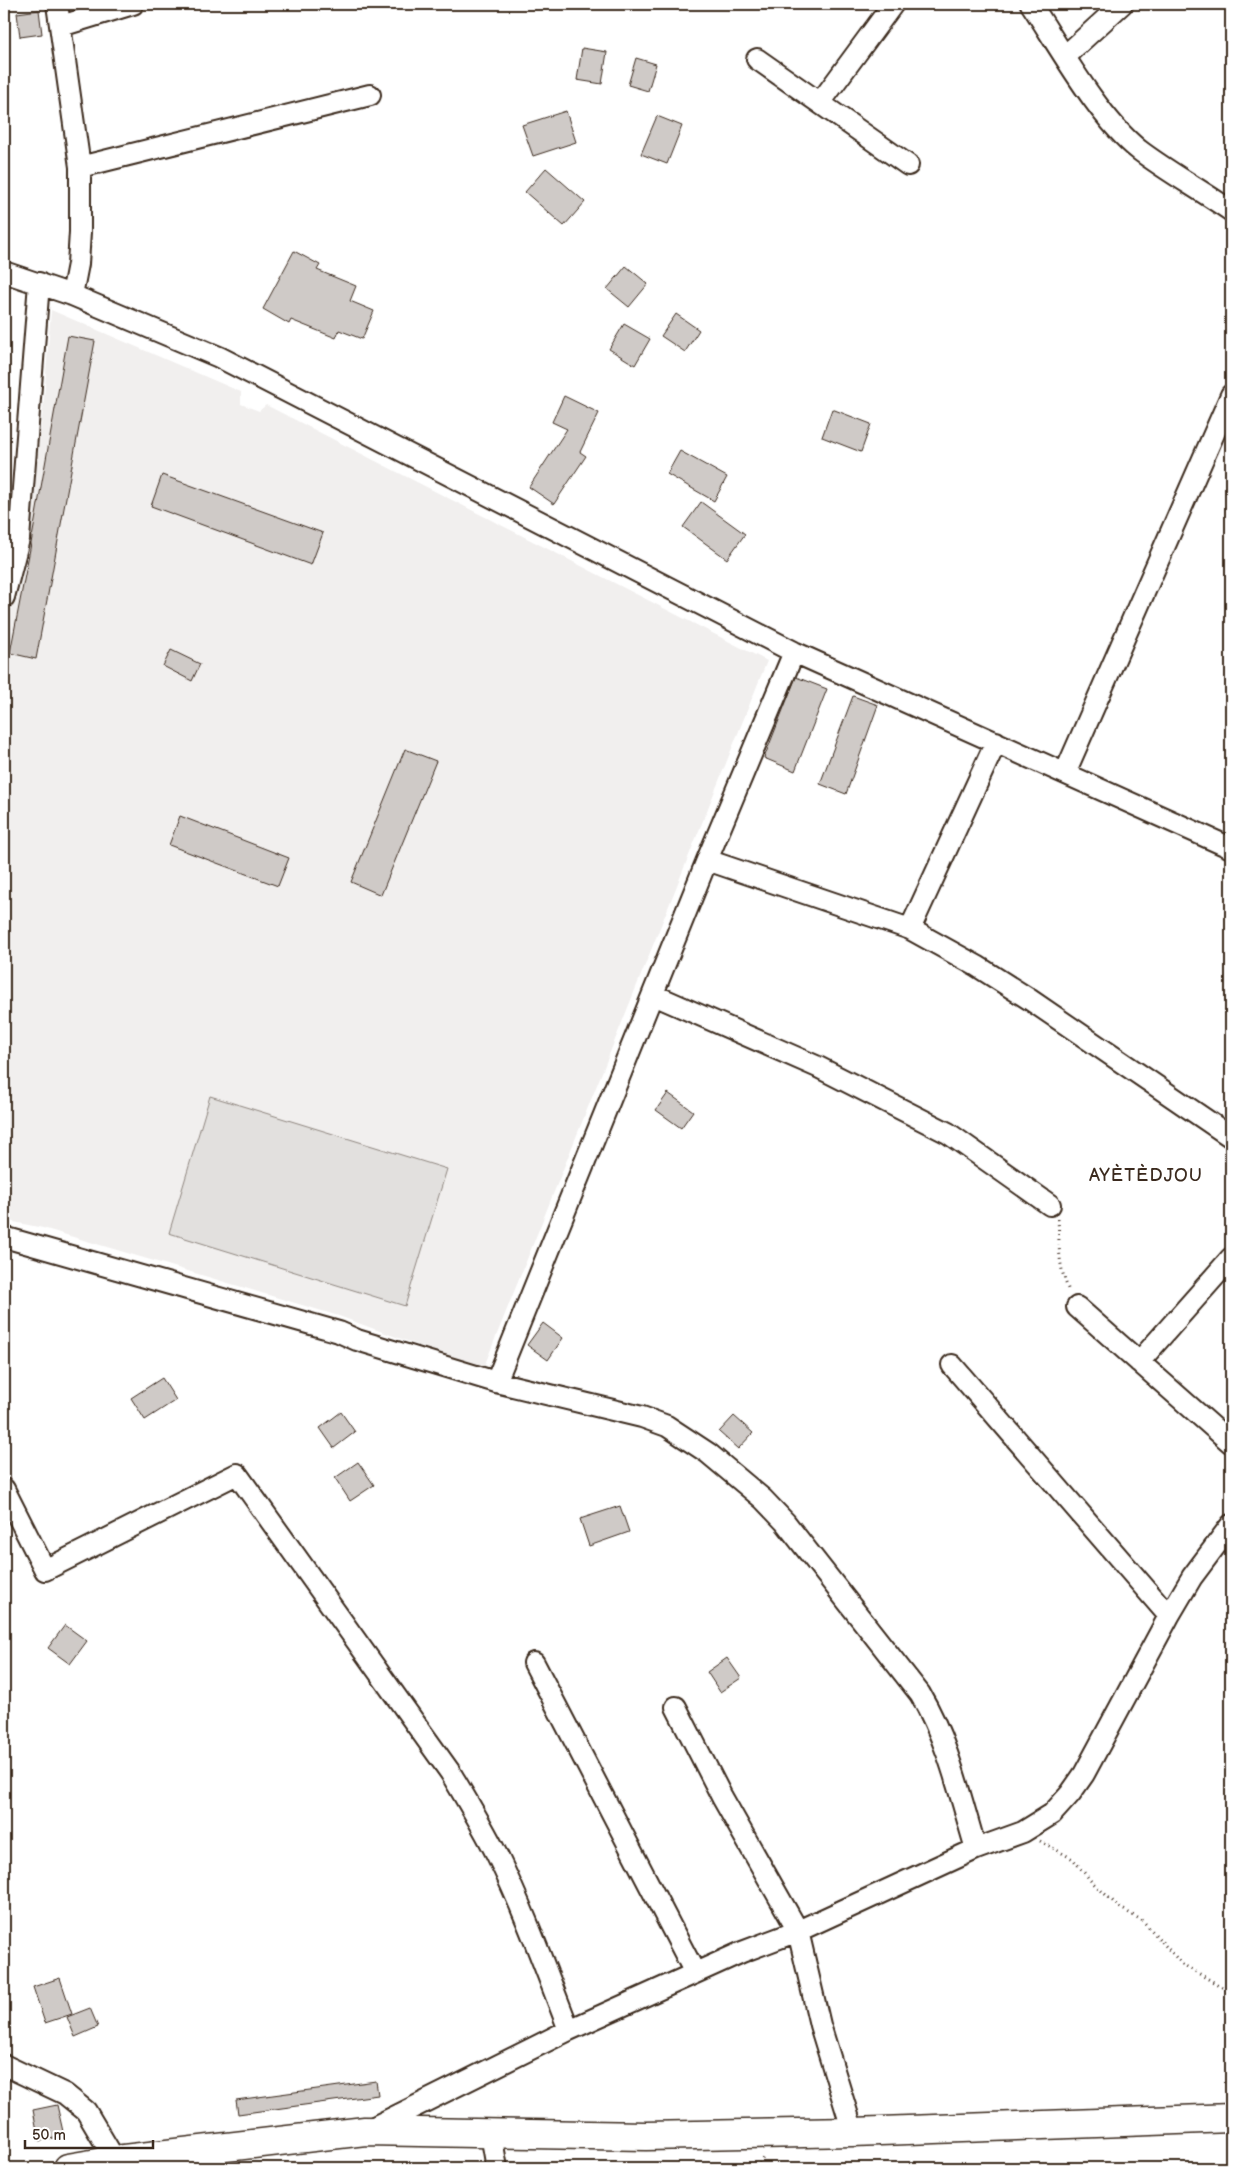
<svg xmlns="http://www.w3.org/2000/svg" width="1235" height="2172" font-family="'Balsamiq Sans',sans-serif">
<rect width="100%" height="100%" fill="#fff"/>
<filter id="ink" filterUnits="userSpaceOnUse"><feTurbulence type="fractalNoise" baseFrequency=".02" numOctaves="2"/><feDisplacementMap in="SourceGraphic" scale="10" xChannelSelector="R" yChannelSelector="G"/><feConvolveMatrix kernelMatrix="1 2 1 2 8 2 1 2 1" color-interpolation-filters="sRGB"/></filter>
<g filter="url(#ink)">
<!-- built -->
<path fill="#f1efee" d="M51,310L241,392V404L259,411L266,405L767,661L483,1369L339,1316L43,1228L4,1220V633L26,544L43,409Z"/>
<!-- green -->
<path fill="#e2e0de" stroke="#8e857e" d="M210,1096L447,1169L405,1306L169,1233Z"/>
<!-- building -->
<path fill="#cfcac7" stroke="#3b2a1e" d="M39,10L42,34L20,37L17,13Z
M582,48L607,52L602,84L577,80Z
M636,58L656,64L648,91L628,85Z
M566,111L576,142L533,156L522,125Z
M657,116L682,126L667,164L641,154Z
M546,168L585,202L564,226L525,192Z
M294,251L320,265L317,270L356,286L350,301L374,311L362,339L339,330L336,338L291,320L289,324L263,309Z
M626,266L648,284L629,307L607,289Z
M676,314L699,330L685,352L661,336Z
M624,324L650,339L635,365L609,349Z
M68,336L95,341L36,659L10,653L30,549Z
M564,396L599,413L580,452L586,456L554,504L529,487L567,429L552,422Z
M832,409L871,424L861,452L822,437Z
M680,451L727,477L714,501L667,474Z
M162,475L323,533L311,565L151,506Z
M701,502L745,534L727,559L683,527Z
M171,650L200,664L192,681L163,666Z
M796,677L827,689L795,771L764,758Z
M853,696L878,705L846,794L820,784Z
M405,749L436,761L381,895L351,882Z
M180,816L289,858L278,886L169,845Z
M668,1093L693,1111L681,1128L656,1110Z
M543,1323L563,1338L548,1360L527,1345Z
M162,1378L176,1400L145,1420L131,1398Z
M341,1412L355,1432L334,1448L320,1428Z
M734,1416L753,1433L738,1449L719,1432Z
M358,1462L374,1485L350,1501L335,1478Z
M620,1506L629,1532L589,1546L580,1519Z
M65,1625L87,1641L70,1664L48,1648Z
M727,1658L741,1678L720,1692L707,1672Z
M60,1978L72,2014L45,2023L33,1987Z
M90,2008L98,2027L75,2037L67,2017Z
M376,2081L378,2095L238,2114L236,2100Z
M57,2105L64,2136L39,2141L33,2110Z"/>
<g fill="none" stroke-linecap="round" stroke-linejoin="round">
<defs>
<path id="street" d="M57,4L80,167V232L78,264L72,295
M1031,4C1060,48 1098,117 1139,150C1168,172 1201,190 1231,211
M61,26L133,4
M1065,56L1122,4
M757,59L908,165
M820,103L893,4
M80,167L370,95
M4,272L72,295L219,357L794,652L1231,848
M4,597L19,539L39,283
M1065,773L1231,395
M707,860L910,929L977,966L1029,999L1231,1137
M910,929L996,742
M654,995L818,1067L948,1133L1050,1205
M4,1237L339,1332L357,1340L496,1382L642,1417L667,1426L708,1453L763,1499L785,1522L920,1694C948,1741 960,1796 976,1849
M1077,1307L1231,1443
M1139,1362L1231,1258
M952,1365L1169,1616
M496,1382L707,860L794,652
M4,1489L45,1570L237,1474L450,1772C466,1799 483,1827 497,1855C525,1912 546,1971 569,2030
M534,1663L695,1973
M676,1707L722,1797L798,1931L820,2025L853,2132
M4,2065L65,2094L86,2111L115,2160V2168
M368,2130L569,2030L742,1952L798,1931L976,1849L1023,1832L1052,1814L1070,1794L1084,1774L1169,1616L1192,1577L1231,1525
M491,2134L497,2168"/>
<path id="secondary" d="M68,2168L115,2160L365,2131L646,2136L853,2132L1231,2118"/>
</defs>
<!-- street casing -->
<use href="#street" stroke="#3b2a1e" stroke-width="24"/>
<!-- secondary casing -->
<use href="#secondary" stroke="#3b2a1e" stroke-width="31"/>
<!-- path -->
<path stroke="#3b2a1e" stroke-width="3" stroke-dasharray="1 4" stroke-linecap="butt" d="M1058,1219C1060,1247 1057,1263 1069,1291
M1040,1841L1073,1859L1091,1881L1119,1907L1143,1921L1182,1964L1231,1992
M757,2168L764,2156"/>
<!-- street -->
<use href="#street" stroke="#fff" stroke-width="20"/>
<!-- secondary -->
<use href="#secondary" stroke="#fff" stroke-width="28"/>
</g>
</g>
<g text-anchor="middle" stroke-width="4" stroke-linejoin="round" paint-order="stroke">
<!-- quarter labels -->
<g font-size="18" letter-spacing="1" fill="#3b2a1e" stroke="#fff">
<text x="1146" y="1181">AYÈTÈDJOU</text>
</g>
</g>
<!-- margin -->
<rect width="1235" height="2172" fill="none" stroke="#fff" stroke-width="20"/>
<rect x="10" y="10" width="1215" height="2152" fill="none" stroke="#3b2a1e" stroke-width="2" filter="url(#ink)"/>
<!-- scale -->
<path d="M25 2140v8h128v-8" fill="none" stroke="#3b2a1e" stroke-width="2.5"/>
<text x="32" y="2140" font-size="15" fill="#3b2a1e" stroke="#ffffff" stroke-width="4" paint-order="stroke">50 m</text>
</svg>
